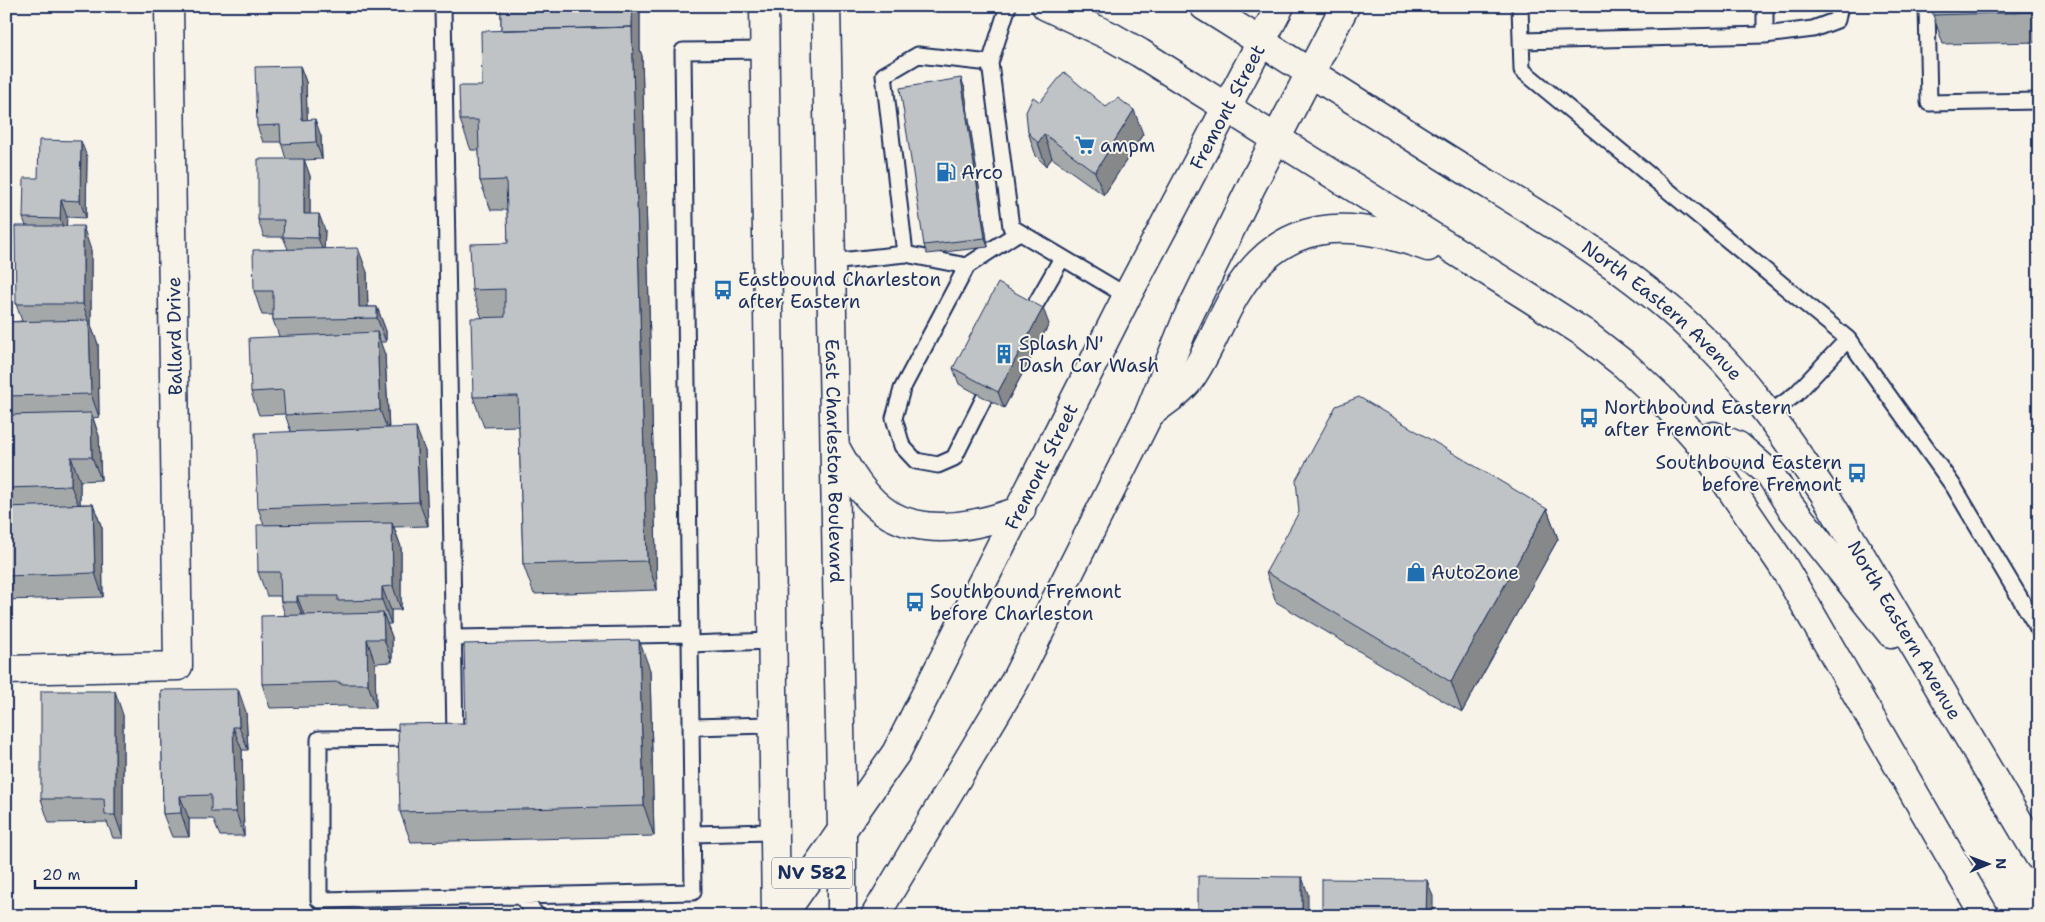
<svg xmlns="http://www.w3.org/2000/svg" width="2045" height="922" font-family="'Shantell Sans',sans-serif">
<rect width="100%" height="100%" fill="#f7f3e8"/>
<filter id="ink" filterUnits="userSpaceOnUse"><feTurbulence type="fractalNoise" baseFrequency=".02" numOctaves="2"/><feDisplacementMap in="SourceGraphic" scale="10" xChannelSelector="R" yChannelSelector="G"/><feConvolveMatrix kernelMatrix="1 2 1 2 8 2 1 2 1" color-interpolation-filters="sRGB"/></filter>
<g filter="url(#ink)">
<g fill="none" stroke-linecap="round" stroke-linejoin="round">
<defs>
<path id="service" d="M443,6L455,738H450
M1008,6L990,63L1011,227L1127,296
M1520,6L1522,70L1848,339L1796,394L1769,414
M1927,6L1929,103L2039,101
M1765,35L1813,29L1837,20L1840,6
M1521,41L1765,35V6
M905,254L967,266L1019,232
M831,262L905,254L884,75L918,55L990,63
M967,266L902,389L894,418L902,446L916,461L938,465L954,458L984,398
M1030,314L1062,258
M1848,339L1954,487L2039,630
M453,638L690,634
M690,644L772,641
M692,727L773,725
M419,738L319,739V900L521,896
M693,834L775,832
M537,916L521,896L693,892L683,51L764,50"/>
<path id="minor" d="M6,670L178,666L169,6"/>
<g id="primary">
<path d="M764,6L776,916"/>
<path id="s1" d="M826,6L842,830V916"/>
<path d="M1046,6L1110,36L1140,53L1530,298L1584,333L1625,365L1661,399L1697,439L1783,566L1985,916"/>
<path id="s2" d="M1204,6C1289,60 1375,114 1462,168C1541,217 1623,264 1691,328C1744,376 1784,434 1824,493L2039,856"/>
<path d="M1152,412C1164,402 1181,392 1190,379C1208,354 1219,322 1235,295C1282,215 1351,219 1428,247"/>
<path d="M1697,439L1714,436L1738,446L1770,474L1790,506L1891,633"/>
<path d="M835,447C848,471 865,500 890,515C930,537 981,525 1021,510"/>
<path id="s3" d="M782,916L896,753L1127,296L1280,6"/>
<path d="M875,916L1015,681L1149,414L1186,321L1252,185L1345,6"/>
</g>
</defs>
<!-- service casing -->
<use href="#service" stroke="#1b2f5e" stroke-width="19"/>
<!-- minor casing -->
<use href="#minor" stroke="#1b2f5e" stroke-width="31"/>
<!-- primary casing -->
<use href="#primary" stroke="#1b2f5e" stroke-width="31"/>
<!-- service -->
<use href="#service" stroke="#f7f3e8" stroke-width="15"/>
<!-- minor -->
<use href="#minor" stroke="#f7f3e8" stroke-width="28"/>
<!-- primary -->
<use href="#primary" stroke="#f7f3e8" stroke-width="28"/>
</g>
<!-- wall -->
<path fill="#a5a8a9" stroke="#1b2f5e" d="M501,6H640V50L642,56L657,590L534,594L523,564L519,426L484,427L473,397L482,318L472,290L508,243L507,210H491L480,181L479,150H471L460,120L482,86L501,31Z
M2039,6V42L1943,44L1933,15Z
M300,66L306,82L307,120L321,136L322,159L304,160L310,176V214L325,230L324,249L367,272L368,307H377L386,331V342H380L385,355L389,428L425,451L428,526L394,527L401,547V610H391V624H387L392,637V662L375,663L376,708H348L347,706L270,708L262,684L285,615L281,602L280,596H267L258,572L264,525L258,508L291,432L285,414L259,415L251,392L279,336L273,320V315H262L254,291L288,249L283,237H264L258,220L286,159L281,142H263L257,126Z
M964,86L988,247L927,254L924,245Z
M1040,102L1106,107L1143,134L1104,195L1052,158L1046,166L1036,156L1028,132Z
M87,157L86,218L67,217L66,226L91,250V326L98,344L99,417L93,418L99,436L101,480L80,481V504H93L102,528L103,597L6,600V277L8,283L10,322L22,321L16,304L26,226L23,218L38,178Z
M1049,324L1004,408L959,384L953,368Z
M1547,509L1558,539L1462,712L1276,602L1266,572Z
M650,670L654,836L411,842L400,812L466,723Z
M161,690L246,712L248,750H242L244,836H220L213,819H189V837H172L163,814Z
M123,715V838H113L107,822L49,823L41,799Z"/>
<!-- shaded-wall -->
<path fill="#86888a" stroke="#1b2f5e" d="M632,6H640V50L642,56L657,590L647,561L632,30Z
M300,66L306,82L308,136L302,120Z
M961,78L964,86L988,247L985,238Z
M1134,110L1143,134L1104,195L1095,172Z
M315,119L321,136L322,159L316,142Z
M1044,134L1052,158L1046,166L1038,143Z
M81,141L87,157L86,218L80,201Z
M304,159L310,176V230L304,214Z
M61,200L67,217L66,235L60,219Z
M319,214L325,230L324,254L318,238Z
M83,226L91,250V326L98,344L99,417L91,394L89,322L83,304Z
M358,248L367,272L368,318L359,307Z
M6,277L8,283L10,322L6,311Z
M377,307L386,331V342L377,318Z
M1043,308L1049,324L1004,408L998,392Z
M377,332L385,355L389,434L380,410Z
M91,413L99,436L101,480L92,457Z
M416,427L425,451L428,526L419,502Z
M71,457L80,481V509L71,486Z
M93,504L102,528L103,597L95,573Z
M1547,509L1558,539L1462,712L1451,682Z
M392,523L401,547V610L393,586Z
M382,587L391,610V624L382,600Z
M297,596L306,620V625L297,602Z
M383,613L392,637V662L384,639Z
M367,639L375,663L376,708L368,684Z
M639,640L650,670L654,836L644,806Z
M238,689L246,712L248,750L239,727Z
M115,691L123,715V838L115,815Z
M233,727L242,750L244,836L236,812Z
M180,796L189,819V837L181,813Z
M1302,877L1308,894V916H1302Z
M1427,880L1433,896V916H1426Z"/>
<!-- building -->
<path fill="#c0c3c5" stroke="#1b2f5e" d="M501,6H632V27L501,30Z
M1932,6H2039V12L1933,15Z
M632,27L647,561L523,564L518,396L473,397L471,318L505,317V289L472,290L470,244L508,243L506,180L480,181L478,120H460L459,86H482L481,31Z
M300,66L302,120L315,119L316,142L281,144L280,125L257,126L255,67Z
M1064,72L1106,107L1118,98L1134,110L1095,172L1044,134L1038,143L1028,132L1026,112L1033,97L1040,102Z
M961,78L985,238L924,245L900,88Z
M39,140L81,141L80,201L61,200L60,219L23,218L24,178H38Z
M258,159H304V214H319L318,238L283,237L284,220H258Z
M15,226H83V304H16Z
M358,248L359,307H377V318L273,320V291H254L253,250Z
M998,283L1043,308L998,392L953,368Z
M89,320L91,394L6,396V322Z
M377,332L380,410L285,415L283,390L251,392L249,338Z
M1359,397L1547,509L1451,682L1266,572L1299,512L1296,480L1336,406Z
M91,413L92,457H71V486L6,488V415Z
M416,427L419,502L258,508L255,433Z
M93,504L95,573L6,576V507Z
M392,523L393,586L382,587V600L338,601V596H297V602H281L280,572H258L257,525Z
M383,613L384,639H367L368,684H340V682L262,684L261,616Z
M639,640L644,806L400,812L398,724L466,723L464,644Z
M238,689L239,727H233L236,812H211V795L180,796L181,813L163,814L161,690Z
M41,691H115V815H105L104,799H41Z
M1198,876L1302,877V916H1198Z
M1322,879L1427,880L1426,916H1322Z"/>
</g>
<!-- icons -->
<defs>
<symbol id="supermarket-bare" viewBox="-9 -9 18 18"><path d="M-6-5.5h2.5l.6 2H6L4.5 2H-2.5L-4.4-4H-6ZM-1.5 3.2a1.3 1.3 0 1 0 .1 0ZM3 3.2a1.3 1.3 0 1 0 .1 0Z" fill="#1f6fb2" stroke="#f7f3e8" stroke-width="2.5" paint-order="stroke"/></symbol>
<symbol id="fuel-bare" viewBox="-9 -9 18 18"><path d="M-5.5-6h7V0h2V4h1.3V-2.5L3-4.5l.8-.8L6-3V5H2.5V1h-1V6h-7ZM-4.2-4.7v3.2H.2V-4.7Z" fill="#1f6fb2" stroke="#f7f3e8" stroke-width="2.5" paint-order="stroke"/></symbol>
<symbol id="bus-bare" viewBox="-9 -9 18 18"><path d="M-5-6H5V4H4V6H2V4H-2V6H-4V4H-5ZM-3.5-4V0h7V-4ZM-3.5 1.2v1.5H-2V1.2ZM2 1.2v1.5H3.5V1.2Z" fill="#1f6fb2" stroke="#f7f3e8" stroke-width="2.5" paint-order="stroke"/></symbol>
<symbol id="building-bare" viewBox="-9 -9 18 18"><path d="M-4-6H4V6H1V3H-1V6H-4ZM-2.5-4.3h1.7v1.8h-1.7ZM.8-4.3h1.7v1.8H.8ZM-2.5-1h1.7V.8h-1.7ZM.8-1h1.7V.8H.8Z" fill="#1f6fb2" stroke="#f7f3e8" stroke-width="2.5" paint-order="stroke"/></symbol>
<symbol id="shop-bare" viewBox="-9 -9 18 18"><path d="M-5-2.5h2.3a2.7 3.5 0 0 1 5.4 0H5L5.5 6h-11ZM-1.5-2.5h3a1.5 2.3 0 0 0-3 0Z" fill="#1f6fb2" stroke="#f7f3e8" stroke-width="2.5" paint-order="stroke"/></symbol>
</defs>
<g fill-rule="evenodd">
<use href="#supermarket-bare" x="1071" y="131" width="28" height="28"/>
<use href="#fuel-bare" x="932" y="158" width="28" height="28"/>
<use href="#bus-bare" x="709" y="276" width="28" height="28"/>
<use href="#building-bare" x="990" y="340" width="28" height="28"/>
<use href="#bus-bare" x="1575" y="404" width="28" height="28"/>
<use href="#bus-bare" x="1843" y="459" width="28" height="28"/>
<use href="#shop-bare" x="1402" y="558" width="28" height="28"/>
<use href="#bus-bare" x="901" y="588" width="28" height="28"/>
</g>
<g text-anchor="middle" stroke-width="4" stroke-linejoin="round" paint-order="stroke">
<!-- shield labels -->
<rect fill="#f7f3e8" stroke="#5d6a87" stroke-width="1" x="772" y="857.5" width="80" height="31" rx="4"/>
<g font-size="18" font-weight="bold" fill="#1b2f5e">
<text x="812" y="879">NV 582</text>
</g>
<!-- street labels -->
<g font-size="19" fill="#1b2f5e" stroke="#f7f3e8">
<text dy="7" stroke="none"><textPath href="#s3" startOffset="925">Fremont Street</textPath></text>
<text dy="7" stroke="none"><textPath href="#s2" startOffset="551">North Eastern Avenue</textPath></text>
<text transform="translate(174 336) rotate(-91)" y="7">Ballard Drive</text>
<text dy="7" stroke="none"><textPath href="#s1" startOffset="455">East Charleston Boulevard</textPath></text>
<text dy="7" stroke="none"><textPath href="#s3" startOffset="520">Fremont Street</textPath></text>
<text dy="7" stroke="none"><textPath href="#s2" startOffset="956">North Eastern Avenue</textPath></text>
</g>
<!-- poi labels -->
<g font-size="19" fill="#1b2f5e" stroke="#f7f3e8" text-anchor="start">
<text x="1100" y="152">ampm</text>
<text x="961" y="179">Arco</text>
<text x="738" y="286">Eastbound Charleston<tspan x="738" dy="22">after Eastern</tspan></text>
<text x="1019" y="350">Splash N'<tspan x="1019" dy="22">Dash Car Wash</tspan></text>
<text x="1604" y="414">Northbound Eastern<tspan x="1604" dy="22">after Fremont</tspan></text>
<text x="1842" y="469" text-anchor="end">Southbound Eastern<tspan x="1842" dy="22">before Fremont</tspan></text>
<text x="1431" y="579">AutoZone</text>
<text x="930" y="598">Southbound Fremont<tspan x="930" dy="22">before Charleston</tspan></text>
</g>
</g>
<!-- margin -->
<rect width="2045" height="922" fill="none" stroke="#f7f3e8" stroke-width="25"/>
<rect x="12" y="12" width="2020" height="897" fill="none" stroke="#1b2f5e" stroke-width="2" filter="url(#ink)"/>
<!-- north arrow -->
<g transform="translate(1988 864) rotate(89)" stroke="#f7f3e8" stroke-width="4" paint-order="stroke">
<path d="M0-4L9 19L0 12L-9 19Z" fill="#1b2f5e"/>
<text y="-8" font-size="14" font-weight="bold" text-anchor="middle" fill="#1b2f5e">N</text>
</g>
<!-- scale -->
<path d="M35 880v8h101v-8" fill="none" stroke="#1b2f5e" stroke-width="2.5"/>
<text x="42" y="880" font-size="15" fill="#1b2f5e" stroke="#f7f3e8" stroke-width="4" paint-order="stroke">20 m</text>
</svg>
